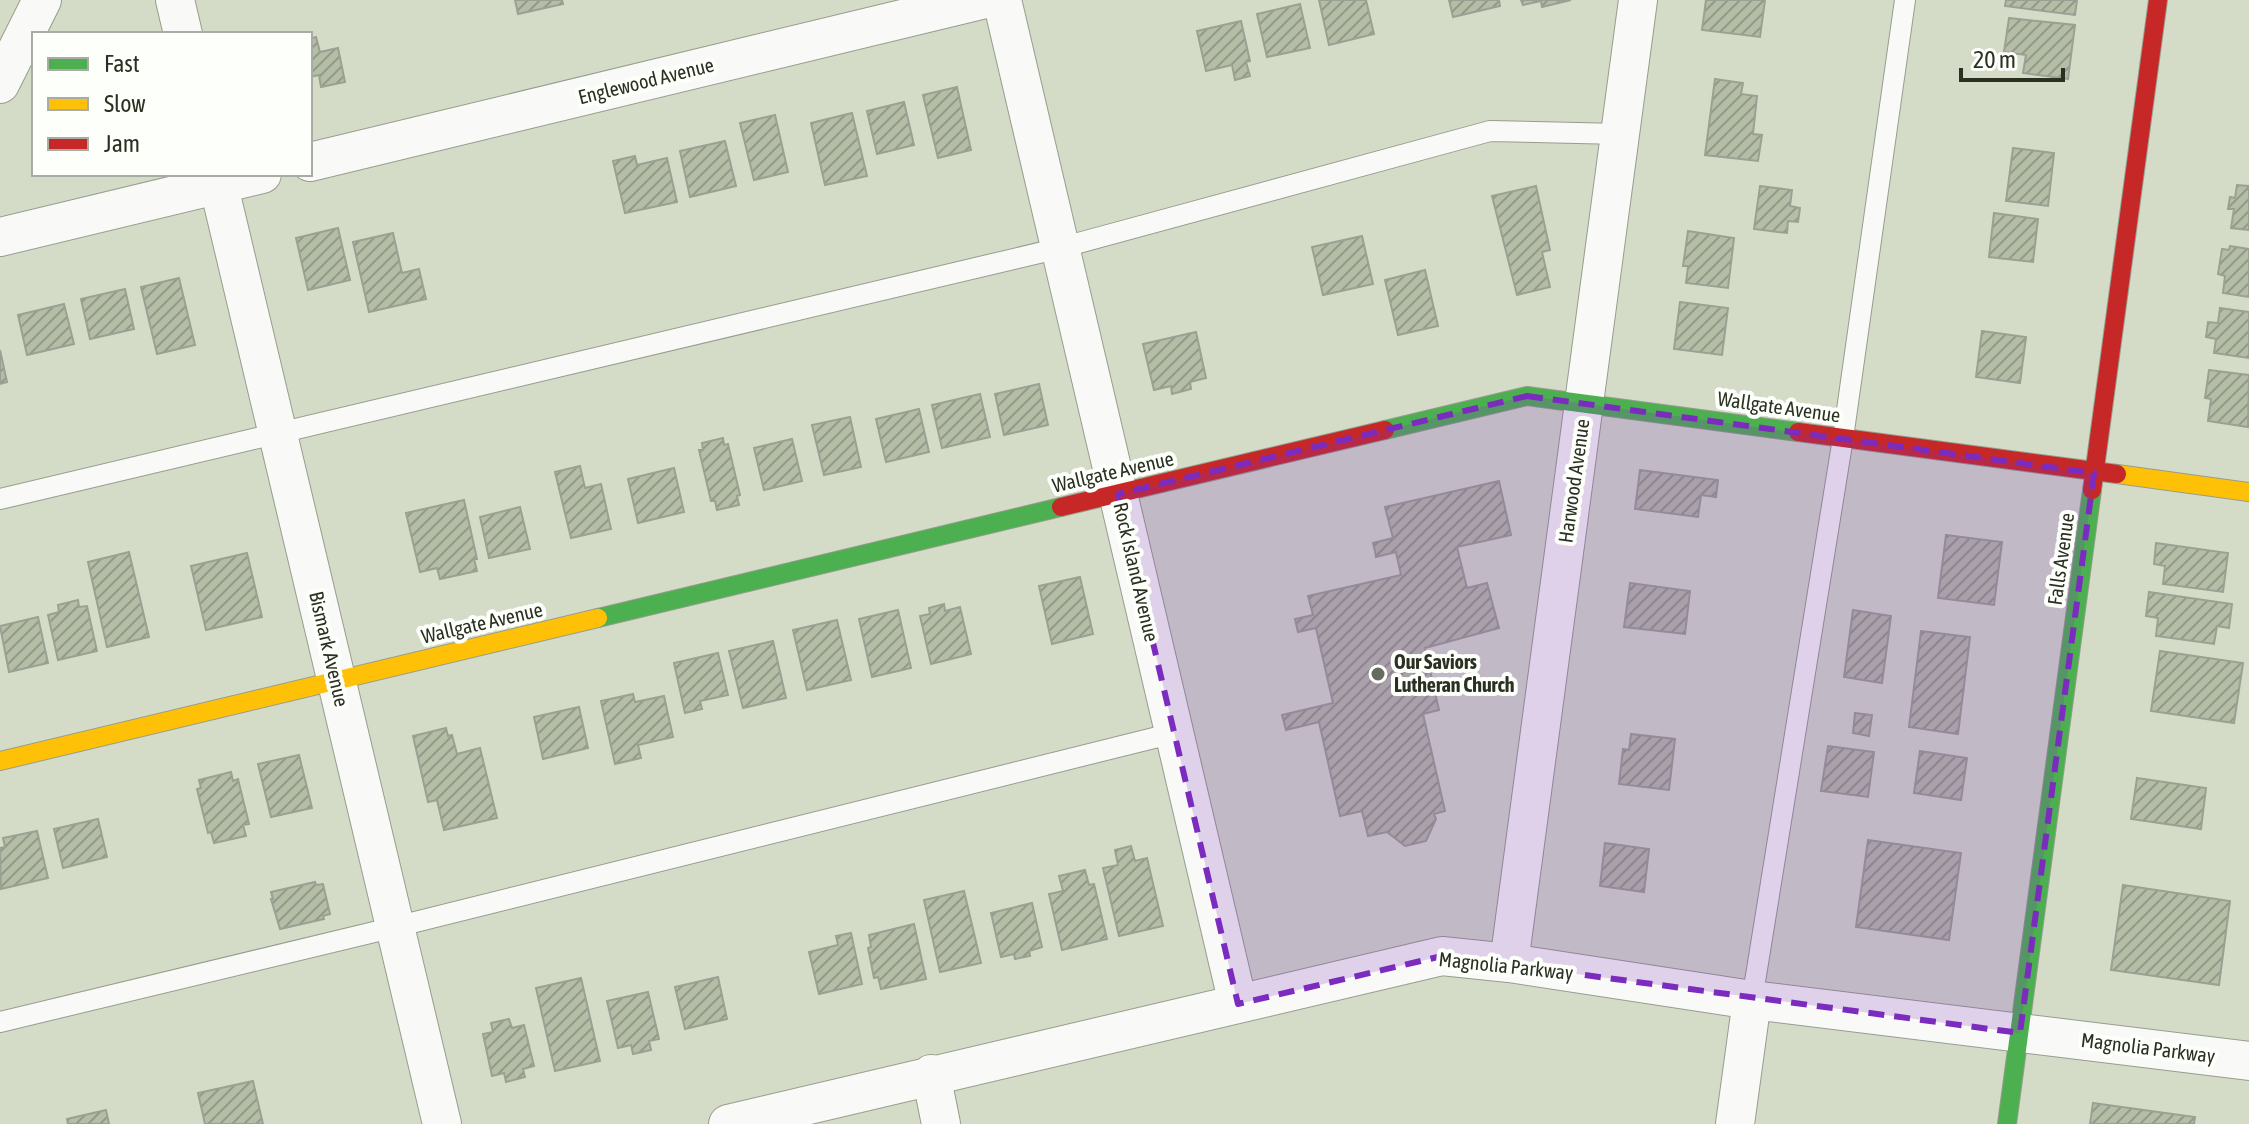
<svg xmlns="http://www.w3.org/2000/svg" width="2249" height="1124" font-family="'Asap Condensed',sans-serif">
<defs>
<pattern id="building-hatch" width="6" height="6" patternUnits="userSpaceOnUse" patternTransform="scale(2)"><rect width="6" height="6" fill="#b4bda6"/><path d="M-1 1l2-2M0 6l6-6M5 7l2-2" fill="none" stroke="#939a87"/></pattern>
</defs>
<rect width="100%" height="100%" fill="#d4dcc8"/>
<!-- building -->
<path fill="url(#building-hatch)" stroke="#9ba192" stroke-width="2" d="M515,0H562L563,4L518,14Z
M1319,0H1366L1374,34L1329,45Z
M1449,0H1499L1500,6L1453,17Z
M1521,0H1571L1542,7L1541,1L1523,5Z
M1706,0H1765L1760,37L1702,30Z
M2006,0H2077L2075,15L2005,6Z
M1300,4L1310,48L1267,57L1257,14Z
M2009,18L2075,25L2068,79L2023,73L2026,55L2004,52Z
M1241,21L1250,61L1246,62L1250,76L1235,80L1232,65L1206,71L1197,31Z
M316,37L320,52L338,48L345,82L321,87L319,75L310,77V39Z
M1715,79L1743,83L1741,94L1757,96L1753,134L1762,135L1758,161L1705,155Z
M957,87L971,150L938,158L923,95Z
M904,102L914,145L877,154L867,111Z
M852,113L867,176L825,185L811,123Z
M775,115L788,172L754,180L740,123Z
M725,141L736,186L690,197L680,151Z
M2013,148L2054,153L2048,206L2006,201Z
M635,156L637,165L667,158L677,202L625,213L613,161Z
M2237,185L2249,186V230L2231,228L2234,209H2228L2230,197L2235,198Z
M1536,186L1550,250L1542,252L1550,287L1517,295L1492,196Z
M1760,186L1792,190L1790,206L1800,208L1798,222L1788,221L1787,233L1754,229Z
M1994,213L2038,219L2033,262L1989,257Z
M338,228L350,280L308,290L296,238Z
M1688,231L1734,238L1728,288L1686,283L1688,266H1683Z
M393,233L402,273L419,269L426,299L369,312L353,242Z
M1362,236L1373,284L1323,295L1312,247Z
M2230,246L2249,249V297L2223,293L2225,276L2218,274L2222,249L2229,250Z
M1425,270L1438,326L1398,335L1385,280Z
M179,278L195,345L157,354L141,287Z
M125,289L134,329L90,339L81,299Z
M1680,302L1728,308L1722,355L1674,349Z
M64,304L74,344L27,355L18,315Z
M2220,308L2249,312V358L2214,353L2216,339L2206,337L2208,322L2218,323Z
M1982,331L2026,337L2020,383L1976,377Z
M1196,332L1206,378L1190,382L1191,389L1172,394L1171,386L1154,390L1143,344Z
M0,350L7,382L0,384Z
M2209,370L2249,375L2248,427L2208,421L2211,399L2205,398Z
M1039,384L1048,425L1004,435L995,394Z
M980,394L990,437L942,448L932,405Z
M919,409L929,452L886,462L876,419Z
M850,417L861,467L824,475L812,425Z
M723,438L724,445L728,444L740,495L737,496L739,505L717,510L715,501H711L699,450H703L702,443Z
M792,439L802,481L764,490L754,448Z
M580,466L585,488L601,484L611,529L571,538L555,472Z
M674,468L684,512L638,523L628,479Z
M1640,470L1718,480L1716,497L1701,495L1698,517L1635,509Z
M1499,481L1511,535L1457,547L1467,588L1487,583L1499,628L1425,648L1439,710L1423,714L1445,811L1434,814L1436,819L1426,841L1405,846L1387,832L1368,836L1362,811L1340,816L1319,722L1286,730L1282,715L1333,703L1316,628L1298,632L1295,619L1313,615L1308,596L1401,575L1396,552L1376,557L1375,551L1373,543L1393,538L1385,507Z
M464,500L477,559H474L477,571L440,579L437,568L420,572L406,513Z
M520,507L530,549L489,558L480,517Z
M1946,535L2002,542L1994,605L1938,598Z
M2156,543L2228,553L2223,592L2163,584L2165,566L2154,564Z
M129,552L149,637L107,647L88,562Z
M247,553L262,617L206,630L191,566Z
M1080,577L1093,634L1052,644L1039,586Z
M1630,583L1690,591L1685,634L1624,627Z
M2149,592L2232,604L2229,628L2217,626L2214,644L2156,636L2158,618L2146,616Z
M78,600L79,607L87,606L97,651L58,660L48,615L59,612L58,605Z
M944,604L945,611L960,607L971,654L931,664L920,616L930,614L929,608Z
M898,610L911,668L872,677L859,619Z
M1853,610L1891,616L1882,683L1844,677Z
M38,617L48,663L9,672L0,626Z
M837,620L851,680L807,690L793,630Z
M1921,631L1970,637L1958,734L1909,727Z
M773,641L786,698L743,708L729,651Z
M2160,651L2243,663L2234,723L2151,711Z
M718,653L728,695L700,701L702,709L685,713L674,663Z
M633,694L635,702L664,696L673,737L638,745L641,758L615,764L601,701Z
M579,707L588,748L543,759L534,717Z
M1855,713L1872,715L1869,736L1853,733Z
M446,728L448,736L452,735L457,754L480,748L497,818L444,830L437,800L428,802L413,736Z
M1631,734L1675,739L1669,790L1619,784L1623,749L1629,750Z
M1828,746L1874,752L1868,797L1821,791Z
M1920,751L1967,758L1961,800L1914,793Z
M299,755L312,808L271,817L258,764Z
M231,772L233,781L238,779L249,824L243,825L246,836L214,843L211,832L208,833L197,789L201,788L199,780Z
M2137,778L2206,788L2201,829L2131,819Z
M98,819L107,857L63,868L54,829Z
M37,831L48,878L1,889L0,848L5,847L3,838Z
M1868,840L1961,853L1949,940L1856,927Z
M1605,843L1649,849L1644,892L1600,886Z
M1131,846L1135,861L1147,858L1163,926L1119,936L1103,868L1118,865L1115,850Z
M1085,870L1089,885L1094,884L1107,939L1062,950L1049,894L1063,891L1059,876Z
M315,882L316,885L323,884L330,914L323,916L324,919L280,929L271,899H273L271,892Z
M2123,885L2230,901L2219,985L2111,970Z
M964,891L981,963L940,972L924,900Z
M1032,903L1042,947L1029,951L1030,956L1015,959L1014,954L1001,957L991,913Z
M914,924L926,979L881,989L878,977L874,978L868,948L871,947L869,935Z
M851,933L862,984L819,994L809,952L838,945L836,936Z
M718,977L727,1019L685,1029L675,987Z
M581,978L600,1061L555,1071L536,988Z
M648,992L659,1039L649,1041L651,1050L633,1054L631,1045L618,1048L607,1001Z
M509,1019L512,1028L524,1025L534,1066L523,1069L525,1077L506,1082L504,1073L492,1076L483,1034L493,1032L491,1023Z
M253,1081L263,1124H205L198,1093Z
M2093,1103L2195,1117L2194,1124H2090Z
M106,1110L109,1124H68L67,1119Z"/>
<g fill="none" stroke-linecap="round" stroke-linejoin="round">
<defs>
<path id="lane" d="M0,499L1060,248L1490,131L1620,134
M1752,1000L1843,438L1905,0
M0,1022L395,927L1174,733"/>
<path id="street" d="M175,0L183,34
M1002,0L1238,1004
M0,84L42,0
M310,162L981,0
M216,174L442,1124
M0,237L262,174
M1509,963L1638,0
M931,1074L941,1124
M728,1124L1442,956L1509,963L1752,1000L2249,1061
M1735,1124L1752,1000"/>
<path id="fast" d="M1385,430L1527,396L1798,432
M598,618L1061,507
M2007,1124L2092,490"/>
<path id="slow" d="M2117,474L2249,492
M0,761L598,618"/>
<path id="jam" d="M1798,432L2117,474
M2092,490L2158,0
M1061,507L1385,430"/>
</defs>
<!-- lane casing -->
<use href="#lane" stroke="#969d8d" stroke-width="22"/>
<!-- street casing -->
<use href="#street" stroke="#969d8d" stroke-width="40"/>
<!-- fast casing -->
<use href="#fast" stroke="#969d8d" stroke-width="20"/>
<!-- slow casing -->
<use href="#slow" stroke="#969d8d" stroke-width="20"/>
<!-- jam casing -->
<use href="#jam" stroke="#969d8d" stroke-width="20"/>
<!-- lane -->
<use href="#lane" stroke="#f9faf7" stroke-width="20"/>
<!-- street -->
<use href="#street" stroke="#f9faf7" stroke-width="38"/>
<!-- fast -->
<use href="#fast" stroke="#4caf50" stroke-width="18"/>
<!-- slow -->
<use href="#slow" stroke="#ffc107" stroke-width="18"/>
<!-- jam -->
<use href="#jam" stroke="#c62828" stroke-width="18"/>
</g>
<!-- marked area -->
<path fill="#7b2cbf" fill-opacity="0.2" stroke="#7b2cbf" stroke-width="6" stroke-dasharray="16 10" stroke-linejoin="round" d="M1527,396L2094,473L2020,1033L1442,956L1238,1004L1118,494Z"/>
<!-- markers -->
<circle fill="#666c5c" stroke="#fdfffb" stroke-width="3" cx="1378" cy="674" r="8"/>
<g text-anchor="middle" stroke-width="8" stroke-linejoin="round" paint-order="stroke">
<!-- street labels -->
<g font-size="20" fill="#2b3022" stroke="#fdfffb">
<text transform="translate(646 81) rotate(-14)" y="7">Englewood Avenue</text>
<text transform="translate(1779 407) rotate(8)" y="7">Wallgate Avenue</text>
<text transform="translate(1113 472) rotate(-13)" y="7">Wallgate Avenue</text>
<text transform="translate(1574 481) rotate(-82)" y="7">Harwood Avenue</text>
<text transform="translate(2061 559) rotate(-82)" y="7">Falls Avenue</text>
<text transform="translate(1136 572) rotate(77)" y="7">Rock Island Avenue</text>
<text transform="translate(482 623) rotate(-13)" y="7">Wallgate Avenue</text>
<text transform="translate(329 649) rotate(77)" y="7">Bismark Avenue</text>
<text transform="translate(1506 966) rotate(6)" y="7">Magnolia Parkway</text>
<text transform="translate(2148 1048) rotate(7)" y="7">Magnolia Parkway</text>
</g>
<!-- poi labels -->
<g font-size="20" font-weight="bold" fill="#2b3022" stroke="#fdfffb" text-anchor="start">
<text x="1394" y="669">Our Saviors<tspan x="1394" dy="23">Lutheran Church</tspan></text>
</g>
</g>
<!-- legend -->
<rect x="32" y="32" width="280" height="144" fill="#fdfffb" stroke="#a9aca4" stroke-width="2"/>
<rect x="48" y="58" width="40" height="12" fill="#4caf50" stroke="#a9aca4" stroke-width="2"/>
<text x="104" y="72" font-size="24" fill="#2b3022">Fast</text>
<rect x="48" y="98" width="40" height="12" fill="#ffc107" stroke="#a9aca4" stroke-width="2"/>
<text x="104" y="112" font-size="24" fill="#2b3022">Slow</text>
<rect x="48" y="138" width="40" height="12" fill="#c62828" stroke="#a9aca4" stroke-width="2"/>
<text x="104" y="152" font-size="24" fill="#2b3022">Jam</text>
<!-- scale -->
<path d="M1961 68v12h102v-12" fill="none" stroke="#2b3022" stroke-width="4"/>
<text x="1973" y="68" font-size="24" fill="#2b3022" stroke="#fdfffb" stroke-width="6" paint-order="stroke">20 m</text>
</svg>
